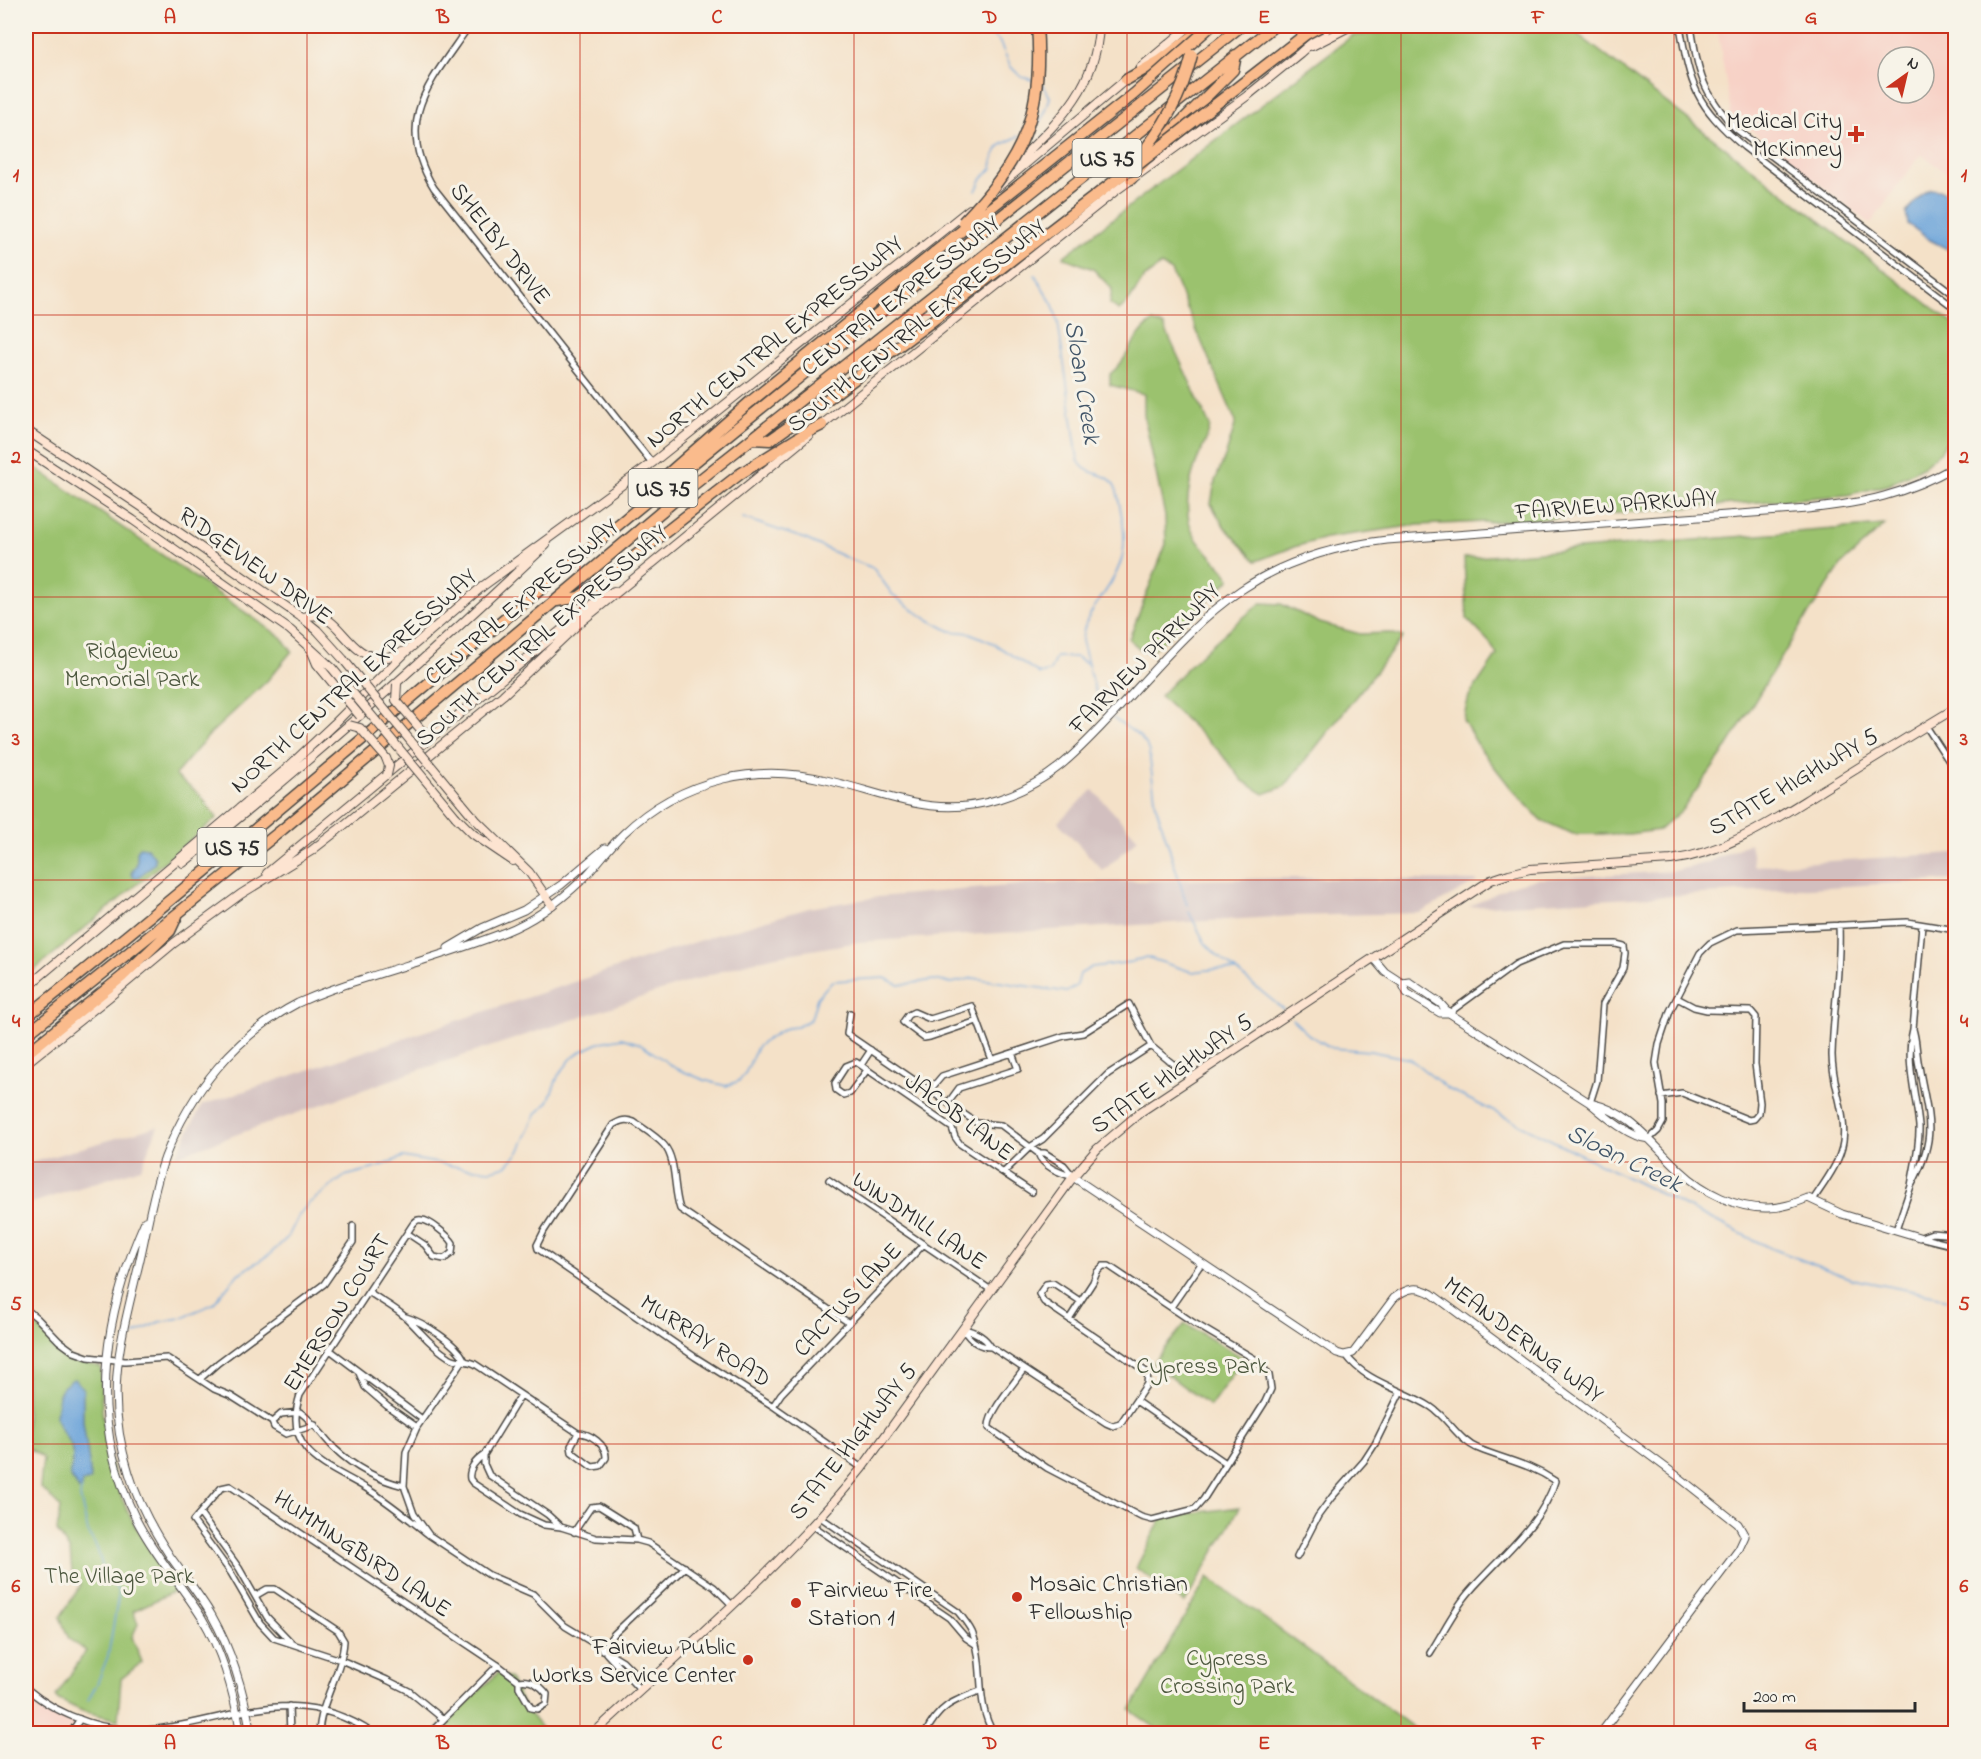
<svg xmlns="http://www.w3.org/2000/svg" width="1981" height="1759" font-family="'Indie Flower',sans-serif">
<rect width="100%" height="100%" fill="#f7f3e8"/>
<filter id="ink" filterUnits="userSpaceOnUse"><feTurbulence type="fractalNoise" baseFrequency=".0167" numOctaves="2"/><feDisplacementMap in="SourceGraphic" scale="12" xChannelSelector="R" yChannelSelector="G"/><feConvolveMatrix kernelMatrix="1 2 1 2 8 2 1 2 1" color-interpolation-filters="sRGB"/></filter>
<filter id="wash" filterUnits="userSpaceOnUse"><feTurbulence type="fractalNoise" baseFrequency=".008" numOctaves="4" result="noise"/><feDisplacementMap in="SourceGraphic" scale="24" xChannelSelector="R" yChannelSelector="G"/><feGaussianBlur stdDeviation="1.35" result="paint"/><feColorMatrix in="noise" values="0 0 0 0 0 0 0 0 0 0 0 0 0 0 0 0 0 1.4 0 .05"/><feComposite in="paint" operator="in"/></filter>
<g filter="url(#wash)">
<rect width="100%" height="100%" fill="#f4e1c8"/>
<!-- built -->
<path fill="#f7d1c6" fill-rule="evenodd" d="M1717,26H1955V179L1921,154L1870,224L1731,114ZM1888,57H1924V93H1888Z
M26,1692L41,1704L81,1725L75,1733H26Z"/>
<!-- industrial -->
<path fill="#d2bfbf" d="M1093,790L1138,839L1103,871L1058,822Z
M1750,843L1754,866L1955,853V880L1469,907L1508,887L1536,879L1674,871L1706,863Z
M1289,878L1478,881L1420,913L1294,916L932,937L859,942L776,956L743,964L413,1072L176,1156L202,1105L716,935L809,908L878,897L1045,883Z
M158,1126L141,1168L26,1205V1164Z"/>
<!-- green -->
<path fill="#9bc26e" stroke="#63764c" stroke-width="1.5" d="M1520,26H1567L1955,325V427L1941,451L1922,467L1888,485L1847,495L1532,520L1418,525L1326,538L1294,547L1256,561L1224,526L1211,504L1215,481L1225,457L1236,422L1171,271L1161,265L1144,278L1129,301L1119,310L1110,304L1112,289L1093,269L1063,257L1352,36L1402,30Z
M1153,322L1164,326L1210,426C1207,444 1200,450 1195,466C1188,486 1183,515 1194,535C1203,551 1221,562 1230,579L1170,636L1149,652L1140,649L1129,639L1166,544L1165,516L1144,415V394L1110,385V374C1129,360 1132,335 1153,322Z
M26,461L281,637L292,651L267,681L211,733L175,775L199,794L217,818L26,977Z
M1885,525L1842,564L1800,627L1722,755L1682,810L1659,830L1629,834H1573L1541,820L1511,788L1479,747L1463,720L1469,696L1497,655L1490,643L1467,619L1464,558Z
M1261,603L1281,604L1320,623L1360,634L1391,633L1403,637L1285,786L1264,794L1243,781L1219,751L1160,696C1191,662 1224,632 1261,603Z
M33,1321L65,1355L72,1359L101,1367C100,1416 106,1467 128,1512C141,1539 160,1565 177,1590L133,1611L138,1624L132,1637L142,1662L121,1679L118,1720L82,1711L57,1699L56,1696L86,1651L69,1639L60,1617L81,1585L72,1572L70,1551L57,1531L60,1507L40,1487L43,1458L26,1447V1333Z
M1185,1324L1244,1358L1210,1406L1152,1363Z
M1240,1507L1185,1603L1136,1568L1162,1517Z
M1208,1577L1421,1733H1163L1130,1710Z
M498,1673L510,1678L525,1708L545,1733H434Z"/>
<!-- water -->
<path fill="#6ba3d9" stroke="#4b6782" stroke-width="1.5" d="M1931,189L1939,190L1955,199V253L1930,240L1908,224L1906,213L1923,193Z
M140,847L147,848L155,858V863L139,877L134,878L131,873L137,864V851Z
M73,1379L76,1380L83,1389V1421L90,1470V1481L82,1482L81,1489L79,1490L70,1476L73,1456L71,1445L59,1426L56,1416L59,1395L63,1387Z"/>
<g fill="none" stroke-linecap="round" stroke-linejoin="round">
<!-- stream -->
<path stroke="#6ba3d9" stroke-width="1.5" d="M959,26V27L987,31L999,41L1011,67L1021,77L1033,80
M1031,129C1043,122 1047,109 1050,97L1043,85
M976,191L981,180L992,168L994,155L1001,145L1019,136
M1035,275L1053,305L1058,322L1078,460C1087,479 1110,469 1116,489C1119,496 1119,504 1121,512C1128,548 1124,565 1103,595C1093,609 1083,622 1082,641C1089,664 1092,697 1109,715
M743,518L805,539L849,559L873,568L893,595L922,616L950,631L970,633L993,643L1040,674L1050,671L1056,657H1076L1089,665
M1113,718L1138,735L1146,744L1149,752L1156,806L1187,905
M1189,912L1205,943L1219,957L1283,1009
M1292,1019L1309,1035L1332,1048L1370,1051L1410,1059L1448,1089L1768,1247L1852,1279L1938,1296L1956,1305
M133,1335L159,1322L180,1318L213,1304L238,1274L269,1255L288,1237L299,1215L308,1204L345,1176L376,1168L403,1157L464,1168L491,1170L506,1166L519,1152L536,1114L548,1102L558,1076L571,1059L580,1052L601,1042L622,1038L641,1044L675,1068L704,1080L726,1086L739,1081L745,1074L757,1047L766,1040L786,1028L797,1027L811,1019L817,998L832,981L885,978L899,985L934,980L952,983L973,978L1067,992L1077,985L1080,974L1092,967L1132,962L1146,957L1192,972L1216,969L1236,971
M81,1489L80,1497L88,1532L97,1548L104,1572L112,1581L118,1591V1598L108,1656L97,1684L88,1700"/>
</g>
</g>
<g filter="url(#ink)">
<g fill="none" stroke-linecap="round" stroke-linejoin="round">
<defs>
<path id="minor" d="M469,26C431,82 392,119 434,188L652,463
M1680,26C1690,86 1696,106 1744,147L1956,309
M1691,26C1698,73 1702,92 1736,129L1956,296
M1926,726L1956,772
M850,1013L847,1034L977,1123L1001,1125L1038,1153C1042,1167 1061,1173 1073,1177
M1449,1013L1516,964L1564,944H1616L1624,946L1625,953L1623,968L1603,1004L1597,1081L1590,1103
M977,1021L930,1037L924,1038L903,1022L908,1015L914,1012L930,1019L972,1006L992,1060
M1913,1029C1917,1042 1916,1053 1919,1066C1928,1119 1939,1134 1911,1186C1914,1167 1920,1145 1919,1126C1916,1093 1905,1062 1913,1029L1922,925
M861,1065L871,1050
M867,1070L850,1093L843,1095L836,1090L835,1083L846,1066L856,1062L952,1128L955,1137L960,1144L1032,1192
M930,1090L942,1076L1064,1036L1083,1033L1129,1004L1151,1046L1190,1078
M1661,1096L1682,1093L1749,1120L1754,1119L1759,1113L1760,1103L1755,1064L1756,1017L1751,1011L1707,1010L1694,1007L1677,998
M948,1103L959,1088L1018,1069L1012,1053
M1649,1139L1658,1131L1663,1122V1104L1656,1063L1659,1044L1670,1011L1700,953L1710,943L1737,930L1907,922L1956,930
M1038,1153H1045L1064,1165L1073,1176
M1004,1172L1030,1147L1043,1139L1108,1074L1151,1046
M829,1180L991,1290
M1813,1200C1824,1183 1840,1163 1843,1142C1847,1113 1832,1085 1832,1055C1833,1012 1841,969 1839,925
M1896,1230L1911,1186
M407,1233L425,1245L434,1257L444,1259L452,1253L453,1243C449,1236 429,1220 422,1220C417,1219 416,1221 413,1224L300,1395C281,1455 331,1466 369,1490C390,1503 409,1519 429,1535
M1919,1237L1956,1246
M1921,1237L1932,1233L1956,1235
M369,1292C380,1300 394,1307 404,1316C420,1330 429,1345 449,1357C458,1363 466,1359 475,1364L578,1433C590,1433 607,1445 606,1458L600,1466L592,1467L572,1452L571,1446L578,1433
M1171,1307L1201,1264
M26,1309L37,1318L59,1341L74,1352L88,1357L125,1361L167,1358L214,1389L231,1396L272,1422
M406,1317C423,1322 456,1343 464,1359
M849,1323L680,1209C673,1189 677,1160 664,1145C656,1136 644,1129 634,1122C626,1119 621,1120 613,1125L544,1231L537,1245L538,1249L695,1357L773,1406L862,1468
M963,1329C974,1331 985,1337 991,1347L1106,1423L1113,1426L1120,1424L1147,1384L1148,1373L1044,1302L1039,1294L1046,1284L1053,1283L1080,1301
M963,1329C969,1339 978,1347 991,1347
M330,1350L422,1419
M1346,1355C1366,1383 1403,1389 1431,1407C1449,1419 1459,1441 1479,1449C1506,1460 1530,1464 1555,1481C1544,1522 1498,1559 1470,1591C1454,1609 1443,1633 1430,1653
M464,1359L417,1427L406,1452L404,1486L414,1514L429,1535L489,1575L533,1594L565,1626L623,1661L646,1684
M1024,1369C1015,1382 987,1414 989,1428L1047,1468L1141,1517L1152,1520L1195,1509L1203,1500L1265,1402L1271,1389L1269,1375L1258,1361L1194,1323L1109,1266H1103L1097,1272L1093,1282L1069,1319
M359,1373L365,1387L387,1406L417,1427
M200,1379L218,1363L324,1284L353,1242V1226
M521,1395L484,1455C476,1460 468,1469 470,1479L473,1483L520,1514L544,1525L561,1527L596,1538L637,1540L648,1543L714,1587L732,1605
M1136,1401L1226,1463
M773,1406L781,1394L924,1244
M315,1425L286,1434L274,1427L272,1422L281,1414L300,1412C314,1422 323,1437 335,1449C354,1467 379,1480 404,1486
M484,1455V1464L489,1475L548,1515L561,1527
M200,1514L239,1568L267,1617L290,1641
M820,1517L958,1612C963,1618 968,1624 972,1632C986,1665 974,1702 994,1734
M812,1525L949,1618L966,1638L975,1644
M574,1532L591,1507L599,1506L634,1528L637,1540
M1297,1557L1318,1516L1332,1497L1364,1461L1375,1444L1400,1393
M255,1596L267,1589H275L338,1631L344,1641C342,1673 320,1701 319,1734
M602,1650L614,1634L685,1567
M606,1653L640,1690
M26,1688C61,1718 111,1735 157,1729C238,1719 296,1681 374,1734
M289,1706L290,1734
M443,1719L409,1691L387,1680L341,1660L274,1638L260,1623L231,1573L193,1521L221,1488L230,1486L498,1665L519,1681V1687L531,1708L538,1709L546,1704L547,1694C540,1685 530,1679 519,1681
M70,1734L80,1719
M429,1734L498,1665
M925,1734C939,1706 952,1701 980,1691"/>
<path id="tertiary" d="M448,948L482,928L524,910L561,885L605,848
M1373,958L1385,972L1402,983L1409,982L1440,1003L1449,1013L1590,1103C1604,1115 1630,1138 1649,1139
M1402,983L1407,993L1440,1013H1449
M1590,1103C1633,1113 1650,1143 1681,1171C1703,1192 1737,1209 1768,1208C1783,1208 1795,1203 1808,1198L1842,1214L1919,1237
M1073,1177L1337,1353L1344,1355L1353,1353L1394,1298C1408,1287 1418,1286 1432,1294L1680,1478L1738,1524L1745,1536L1739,1549L1600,1734
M145,1221C102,1318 87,1421 136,1519C154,1555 181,1584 202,1618C223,1653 234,1693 241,1734
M251,1734C244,1692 233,1653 212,1616C200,1595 184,1576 170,1556C153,1530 138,1503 129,1473C104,1396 120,1343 138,1268C147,1231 152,1193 165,1157C190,1092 236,1035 298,1003C320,993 343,985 366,978C413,963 460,950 505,932C533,921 560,901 582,880C597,865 608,848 624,833C651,807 686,788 723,779C756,771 793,772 826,780C888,794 933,820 999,799C1050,783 1079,750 1114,713C1154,671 1192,623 1241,590C1284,561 1336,546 1387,540L1807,509C1864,503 1905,495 1956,466"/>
<path id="secondary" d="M1312,46L1351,26
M1141,67L1190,26
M1010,169C1053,126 1096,92 1099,26
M998,187L1129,77
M819,427L1114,192L1247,96L1300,53L1330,26
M26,430L151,513L301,617L317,630L343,659
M26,450L133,520L290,630L310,648
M301,617C307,616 314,615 320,616C342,622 352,659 383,658C391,657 398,653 406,651
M461,802L476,820L529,872L552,905
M456,817L473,834L513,861
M183,863C309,763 429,656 546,545
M267,873L572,621L599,599L614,591
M26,988L285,770L334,724L407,651L483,586L652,463L970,209
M26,1063L109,997L174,943L241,894L311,851L338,830L503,695L576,626L808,436
M593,1734C685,1648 783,1566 862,1468L1073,1177L1097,1149L1142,1111L1491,880L1509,874L1530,869L1671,860C1727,852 1772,821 1819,792C1865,764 1910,735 1956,708"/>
<path id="motorway" d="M1126,80L1161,60L1193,36
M1159,144L1233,70L1236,55
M1131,179L1144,163
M751,439L770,440L825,401L927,325L1125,173
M645,494L750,402L935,252
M557,601L579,597L617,570L740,474L804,434L822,425
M26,1017C205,875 377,725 553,579C779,390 1011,209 1241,26
M26,1035L283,829L692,486L1274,26
M26,1054L123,976L170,931L177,916"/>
</defs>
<!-- minor casing -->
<use href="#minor" stroke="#494643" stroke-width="8"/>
<!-- tertiary casing -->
<use href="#tertiary" stroke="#494643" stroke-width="9"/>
<!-- secondary casing -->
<use href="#secondary" stroke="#494643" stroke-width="10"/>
<!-- motorway casing -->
<use href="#motorway" stroke="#494643" stroke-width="13"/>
<!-- minor -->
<use href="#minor" stroke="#fff" stroke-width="5"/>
<!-- tertiary -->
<use href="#tertiary" stroke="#fff" stroke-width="7"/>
<!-- secondary -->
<use href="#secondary" stroke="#fde4d1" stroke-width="8"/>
<!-- motorway -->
<use href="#motorway" stroke="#fabb8c" stroke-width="10"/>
<defs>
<path id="secondary-bridge" d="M310,648L332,668L456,817
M312,652L317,664L360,716
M343,659L461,802
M397,684L396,700L422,731L435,735
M349,725L360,728L386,758L389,766L387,775"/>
<path id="motorway-bridge" d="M1135,161C1163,130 1182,96 1192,55
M1125,173L1131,170L1306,34L1321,26
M963,222C1023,161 1044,112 1037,26
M935,252L1134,94L1211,26"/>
</defs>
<!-- secondary-bridge casing -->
<use href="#secondary-bridge" stroke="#494643" stroke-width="10" stroke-linecap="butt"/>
<!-- motorway-bridge casing -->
<use href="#motorway-bridge" stroke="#494643" stroke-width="13" stroke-linecap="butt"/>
<!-- secondary-bridge -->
<use href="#secondary-bridge" stroke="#fde4d1" stroke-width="8"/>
<!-- motorway-bridge -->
<use href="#motorway-bridge" stroke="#fabb8c" stroke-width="10"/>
</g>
</g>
<!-- grid -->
<path fill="none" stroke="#c8321e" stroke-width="1.5" stroke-opacity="0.55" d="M307,26V1734M580,26V1734M854,26V1734M1127,26V1734M1401,26V1734M1674,26V1734M26,315H1956M26,597H1956M26,880H1956M26,1162H1956M26,1444H1956"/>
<!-- markers -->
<g fill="#c8321e" stroke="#f7f3e8" stroke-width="2">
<path d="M1853 125h6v6h6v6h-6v6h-6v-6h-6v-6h6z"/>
<circle cx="1017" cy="1597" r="6"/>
<circle cx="796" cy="1603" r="6"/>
<circle cx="748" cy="1660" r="6"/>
</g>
<g text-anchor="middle" stroke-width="6" stroke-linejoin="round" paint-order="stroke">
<!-- shield labels -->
<g fill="#f7f3e8" stroke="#686764" stroke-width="1.5">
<rect x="1072.5" y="139" width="69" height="38" rx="4.5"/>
<rect x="628.5" y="469" width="69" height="38" rx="4.5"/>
<rect x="197.5" y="828" width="69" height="38" rx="4.5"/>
</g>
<g font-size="22" font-weight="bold" fill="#2b2b2b">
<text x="1107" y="166">US 75</text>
<text x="663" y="496">US 75</text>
<text x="232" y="855">US 75</text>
</g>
<!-- poi labels -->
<g font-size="24" fill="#2b2b2b" stroke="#f7f3e8" text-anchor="end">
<text x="1842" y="128">Medical City<tspan x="1842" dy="28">McKinney</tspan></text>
<text x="1029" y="1591" text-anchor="start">Mosaic Christian<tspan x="1029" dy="28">Fellowship</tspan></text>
<text x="808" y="1597" text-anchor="start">Fairview Fire<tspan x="808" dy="28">Station 1</tspan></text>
<text x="736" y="1654">Fairview Public<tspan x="736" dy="28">Works Service Center</tspan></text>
</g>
<!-- street labels -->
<g font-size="24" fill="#2b2b2b" stroke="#f7f3e8">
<text transform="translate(501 243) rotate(52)" y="8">SHELBY DRIVE</text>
<text transform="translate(900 295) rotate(-38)" y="8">CENTRAL EXPRESSWAY</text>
<text transform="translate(916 325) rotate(-39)" y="8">SOUTH CENTRAL EXPRESSWAY</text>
<text transform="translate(774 341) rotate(-39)" y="8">NORTH CENTRAL EXPRESSWAY</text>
<text transform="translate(1616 504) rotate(-4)" y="8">FAIRVIEW PARKWAY</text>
<text transform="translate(256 565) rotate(36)" y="8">RIDGEVIEW DRIVE</text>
<text transform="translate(521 601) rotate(-40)" y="8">CENTRAL EXPRESSWAY</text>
<text transform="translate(541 635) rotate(-41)" y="8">SOUTH CENTRAL EXPRESSWAY</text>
<text transform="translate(1144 658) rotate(-45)" y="8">FAIRVIEW PARKWAY</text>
<text transform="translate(353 680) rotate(-42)" y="8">NORTH CENTRAL EXPRESSWAY</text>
<text transform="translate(1793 781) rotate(-30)" y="8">STATE HIGHWAY 5</text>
<text transform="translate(1171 1073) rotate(-35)" y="8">STATE HIGHWAY 5</text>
<text transform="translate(960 1116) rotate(37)" y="8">JACOB LANE</text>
<text transform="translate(920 1220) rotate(34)" y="8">WINDMILL LANE</text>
<text transform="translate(847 1299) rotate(-47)" y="8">CACTUS LANE</text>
<text transform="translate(336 1312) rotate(-58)" y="8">EMERSON COURT</text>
<text transform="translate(1524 1339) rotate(37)" y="8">MEANDERING WAY</text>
<text transform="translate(706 1340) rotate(33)" y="8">MURRAY ROAD</text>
<text transform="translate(852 1441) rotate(-52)" y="8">STATE HIGHWAY 5</text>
<text transform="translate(363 1553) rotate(34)" y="8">HUMMINGBIRD LANE</text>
</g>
<!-- park labels -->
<g font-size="24" fill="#4d583f" stroke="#f7f3e8">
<text x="132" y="658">Ridgeview<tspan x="132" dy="28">Memorial Park</tspan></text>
<text x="1202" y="1373">Cypress Park</text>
<text x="119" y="1583">The Village Park</text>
<text x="1227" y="1665">Cypress<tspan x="1227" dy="28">Crossing Park</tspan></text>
</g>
<!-- water labels -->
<g font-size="26" font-style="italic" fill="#415568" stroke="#f7f3e8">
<text transform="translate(1084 382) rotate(81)" y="9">Sloan Creek</text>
<text transform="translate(1625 1157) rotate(26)" y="9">Sloan Creek</text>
</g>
</g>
<!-- margin -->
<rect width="1981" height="1759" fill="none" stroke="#f7f3e8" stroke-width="66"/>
<!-- north arrow -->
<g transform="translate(1906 75) rotate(34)"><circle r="28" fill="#f7f3e8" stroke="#a5a39c" stroke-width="1.5"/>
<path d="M0-4.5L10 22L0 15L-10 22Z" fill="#c8321e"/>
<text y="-9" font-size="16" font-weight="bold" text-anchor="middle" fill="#2b2b2b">N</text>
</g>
<!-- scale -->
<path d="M1744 1702v9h171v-9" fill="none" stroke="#2b2b2b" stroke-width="3"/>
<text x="1753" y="1702" font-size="18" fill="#2b2b2b" stroke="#f7f3e8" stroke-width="4.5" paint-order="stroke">200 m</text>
<rect x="33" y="33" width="1915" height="1693" fill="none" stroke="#c8321e" stroke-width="2"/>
<g font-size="20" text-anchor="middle" font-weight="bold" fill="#c8321e">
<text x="170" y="23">A</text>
<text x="443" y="23">B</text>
<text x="717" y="23">C</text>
<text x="990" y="23">D</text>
<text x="1264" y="23">E</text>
<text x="1538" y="23">F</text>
<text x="1811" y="23">G</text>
<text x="16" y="181">1</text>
<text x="1964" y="181">1</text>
<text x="16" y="463">2</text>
<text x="1964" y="463">2</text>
<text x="16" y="745">3</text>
<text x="1964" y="745">3</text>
<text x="16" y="1027">4</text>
<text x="1964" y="1027">4</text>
<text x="16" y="1310">5</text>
<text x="1964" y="1310">5</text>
<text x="16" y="1592">6</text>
<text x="1964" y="1592">6</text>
<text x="170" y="1749">A</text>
<text x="443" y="1749">B</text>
<text x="717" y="1749">C</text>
<text x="990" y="1749">D</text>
<text x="1264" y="1749">E</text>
<text x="1538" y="1749">F</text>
<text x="1811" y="1749">G</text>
</g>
</svg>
